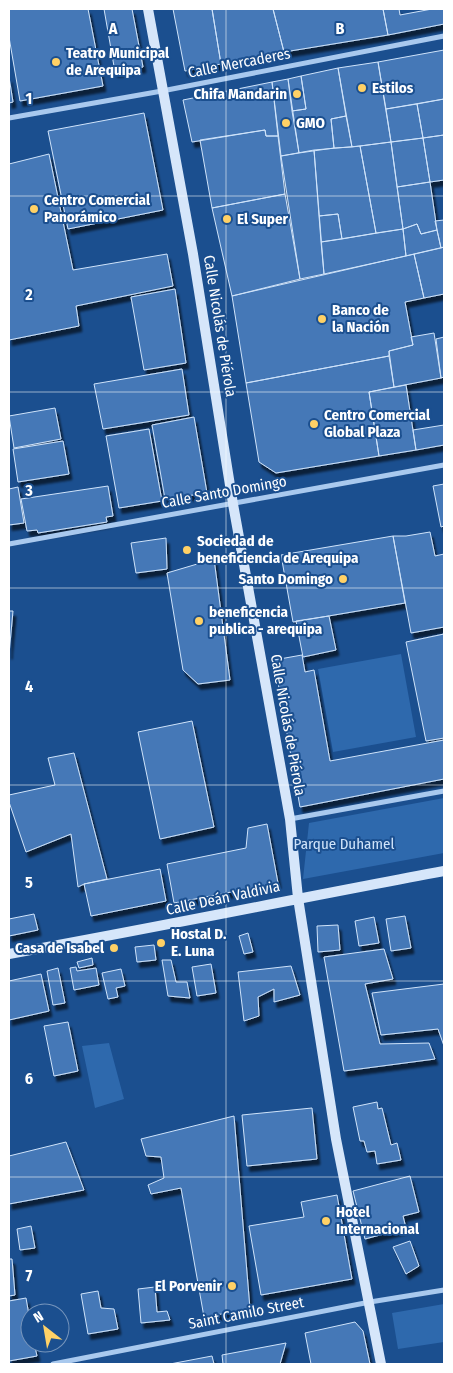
<svg xmlns="http://www.w3.org/2000/svg" width="453" height="1373" font-family="'Fira Sans Condensed',sans-serif">
<defs>
<filter id="shadow"><feDropShadow dx="3" dy="5.5" stdDeviation="1" flood-color="#0009"/></filter>
</defs>
<rect width="100%" height="100%" fill="#1b4f8f"/>
<!-- green -->
<path fill="#2e69ad" d="M401,654L416,737L333,752L318,669Z
M444,798V853L303,879L309,823Z
M109,1043L124,1099L95,1108L82,1046Z
M444,1304V1342L398,1349L392,1313Z"/>
<!-- building -->
<path fill="#4478b7" stroke="#cfe3fa" filter="url(#shadow)" d="M9,9H88L103,86L20,101L9,37Z
M104,9H132L143,67L115,72Z
M173,9H212L221,64L185,71Z
M212,9H273L284,52L221,64Z
M273,9H383L388,35L284,52Z
M383,9H399L400,15L432,9H444V24L388,35Z
M444,50V99L386,109L378,62Z
M378,62L391,142L352,147L338,68Z
M338,68L346,116L331,119L334,148L299,153L292,111L306,109L301,76Z
M301,76L306,109L292,111L288,79Z
M9,77L13,102L9,103Z
M288,79L299,153L281,156L272,82Z
M272,82L278,136H266L265,130L192,142L183,100Z
M444,99V135L423,138L417,104Z
M417,104L423,138L391,142L386,109Z
M144,113L163,210L68,229L48,131Z
M346,116L352,147L334,148L331,119Z
M265,130L266,136H278L285,194L212,208L200,140Z
M444,135V180L430,182L423,138Z
M423,138L430,182L397,187L391,142Z
M391,142L403,229L376,233L360,146Z
M360,146L376,233L342,239L338,214L319,216L314,150Z
M314,150L324,274L300,279L281,156Z
M49,154L73,270L167,254L173,286L76,306L79,326L9,340V164Z
M430,182L437,230L421,234L417,224L403,229L397,187Z
M285,194L300,279L232,296L212,208Z
M338,214L342,239L321,242L319,216Z
M444,220V247L441,248L435,221Z
M417,224L421,234L437,230L441,248L406,256L403,229Z
M403,229L406,256L324,274L321,242Z
M444,247V294L424,298L414,254Z
M414,254L424,298L405,302L413,345L389,351V356L246,383L232,296Z
M175,289L186,363L144,370L131,297Z
M434,333L441,378L394,387L389,351L413,345L411,337Z
M444,337V377L441,378L436,339Z
M389,356L394,387L369,392L379,456L276,473L259,462L246,383Z
M182,369L189,415L103,429L94,384Z
M406,385L416,450L379,456L369,392Z
M55,408L61,439L14,448L9,416Z
M194,417L207,493L165,499L152,425Z
M444,425V445L416,450L413,430Z
M149,429L162,501L119,508L106,436Z
M63,441L69,474L18,482L13,449Z
M444,484V526L441,527L433,486Z
M108,486L113,516L106,517L107,522L38,533L37,530L27,531L21,499Z
M18,487L24,523L9,525V489Z
M430,532L435,556L444,554V627L411,633L393,536H406Z
M393,536L405,603L293,622L281,555Z
M166,538L167,569L136,573L131,543Z
M214,559L230,680L198,684L183,670L167,573Z
M9,611H13L9,654Z
M329,616L336,650L303,657L296,621Z
M444,634V738L426,741L406,642Z
M302,655L305,672L314,670L330,761L444,740V779L300,807L274,660Z
M192,721L214,827L160,839L138,732Z
M74,753L107,879L84,884L78,887L71,834L26,852L9,802V795L55,785L48,758Z
M267,824L278,883L174,903L167,864L246,848L248,828Z
M160,869L166,901L91,916L84,884Z
M34,914L38,930L9,936V919Z
M405,916L411,948L391,951L386,919Z
M374,917L379,943L359,946L355,921Z
M338,925L340,950L318,952L317,926Z
M248,933L253,952L244,954L239,936Z
M154,945L156,960L137,962L135,947Z
M384,949L393,979L365,984L380,1044L429,1043L435,1059L344,1071L324,957Z
M92,958L93,965L79,968L77,962Z
M162,960H171L176,982H187L190,998L168,996Z
M211,964L216,993L197,996L192,967Z
M291,966L300,995L274,1002V989L258,997L259,1016L244,1021L238,972Z
M76,967L77,971L96,968L99,985L74,990L70,968Z
M58,968L65,1003L53,1005L47,971Z
M121,969L125,986L116,988L118,997L108,999L102,973Z
M41,974L49,1011L9,1020V981Z
M444,984V1046L438,1029L381,1035L372,993Z
M68,1022L78,1071L54,1076L44,1026Z
M377,1102L378,1109L382,1108L391,1145L397,1143L401,1160L377,1164L375,1151L367,1152L364,1141H360L353,1107Z
M312,1108L317,1159L247,1166L242,1115Z
M234,1116L250,1309L204,1317L181,1188L151,1194L148,1185L164,1178L161,1157L146,1156L141,1139Z
M66,1142L84,1190L9,1204V1156Z
M410,1176L419,1212L403,1216L406,1228L365,1239L353,1191Z
M337,1195L352,1279L261,1295L249,1226L304,1217L301,1202Z
M31,1226L35,1248L20,1250L17,1229Z
M410,1241L419,1266L406,1274L393,1247Z
M9,1259H12L15,1295L9,1296Z
M155,1287L157,1312L167,1311L170,1320L141,1323L138,1289Z
M98,1291L101,1308L114,1309L118,1329L88,1334L81,1294Z
M26,1298L30,1321V1343H34L37,1356L9,1361V1301Z
M355,1322L363,1331L370,1364H311L305,1333Z
M286,1343L280,1364H223L222,1355Z
M212,1356L214,1364H170Z"/>
<g fill="none" stroke-linecap="round" stroke-linejoin="round">
<!-- street -->
<path stroke="#a9c9ee" stroke-width="5" d="M9,118L162,91L444,36
M9,544L444,465
M290,819L444,791
M53,1364L370,1302L444,1290"/>
<!-- secondary -->
<path stroke="#d6e6fa" stroke-width="10" d="M148,9L193,254L233,504L290,819L298,898L336,1139L381,1364
M9,954C154,928 299,898 444,871"/>
</g>
<!-- grid -->
<path fill="none" stroke="#fff" stroke-width="1" stroke-opacity="0.55" d="M226,9V1364M9,196H444M9,392H444M9,588H444M9,785H444M9,981H444M9,1177H444"/>
<!-- markers -->
<g fill="#ffd166" stroke="#1b4f8f" stroke-width="2">
<circle cx="56" cy="62" r="5"/>
<circle cx="362" cy="88" r="5"/>
<circle cx="297" cy="94" r="5"/>
<circle cx="286" cy="123" r="5"/>
<circle cx="34" cy="209" r="5"/>
<circle cx="227" cy="219" r="5"/>
<circle cx="322" cy="319" r="5"/>
<circle cx="314" cy="424" r="5"/>
<circle cx="187" cy="550" r="5"/>
<circle cx="343" cy="579" r="5"/>
<circle cx="199" cy="621" r="5"/>
<circle cx="161" cy="943" r="5"/>
<circle cx="114" cy="948" r="5"/>
<circle cx="326" cy="1221" r="5"/>
<circle cx="232" cy="1286" r="5"/>
</g>
<g text-anchor="middle" stroke-width="4" stroke-linejoin="round" paint-order="stroke">
<!-- poi labels -->
<g font-size="15" font-weight="bold" fill="#fff" stroke="#1b4f8f" text-anchor="start">
<text x="66" y="58">Teatro Municipal<tspan x="66" dy="17">de Arequipa</tspan></text>
<text x="372" y="93">Estilos</text>
<text x="287" y="99" text-anchor="end">Chifa Mandarin</text>
<text x="296" y="128">GMO</text>
<text x="44" y="205">Centro Comercial<tspan x="44" dy="17">Panorámico</tspan></text>
<text x="237" y="224">El Super</text>
<text x="332" y="315">Banco de<tspan x="332" dy="17">la Nación</tspan></text>
<text x="324" y="420">Centro Comercial<tspan x="324" dy="17">Global Plaza</tspan></text>
<text x="197" y="546">Sociedad de<tspan x="197" dy="17">beneficiencia de Arequipa</tspan></text>
<text x="333" y="584" text-anchor="end">Santo Domingo</text>
<text x="209" y="617">beneficencia<tspan x="209" dy="17">publica - arequipa</tspan></text>
<text x="171" y="939">Hostal D.<tspan x="171" dy="17">E. Luna</tspan></text>
<text x="104" y="953" text-anchor="end">Casa de Isabel</text>
<text x="336" y="1217">Hotel<tspan x="336" dy="17">Internacional</tspan></text>
<text x="222" y="1291" text-anchor="end">El Porvenir</text>
</g>
<!-- street labels -->
<g font-size="15" fill="#fff" stroke="#1b4f8f">
<text transform="translate(239 63) rotate(-11)" y="5">Calle Mercaderes</text>
<text transform="translate(220 326) rotate(81)" y="5">Calle Nicolás de Piérola</text>
<text transform="translate(224 492) rotate(-10)" y="5">Calle Santo Domingo</text>
<text transform="translate(288 725) rotate(80)" y="5">Calle Nicolás de Piérola</text>
<text transform="translate(223 898) rotate(-12)" y="5">Calle Deán Valdivia</text>
<text transform="translate(246 1313) rotate(-11)" y="5">Saint Camilo Street</text>
</g>
<!-- park labels -->
<g font-size="15" fill="#cfe3fa" stroke="#1b4f8f">
<text x="344" y="849">Parque Duhamel</text>
</g>
</g>
<g font-size="16" text-anchor="middle" font-weight="bold" fill="#fff" stroke="#1b4f8f" stroke-width="4" stroke-linejoin="round" paint-order="stroke">
<text x="113" y="34">A</text>
<text x="340" y="34">B</text>
<text x="29" y="104">1</text>
<text x="29" y="300">2</text>
<text x="29" y="496">3</text>
<text x="29" y="692">4</text>
<text x="29" y="888">5</text>
<text x="29" y="1084">6</text>
<text x="29" y="1281">7</text>
</g>
<!-- border -->
<rect width="453" height="1373" fill="none" stroke="#ffffff" stroke-width="20"/>
<!-- north arrow -->
<g transform="translate(45 1328) rotate(329)"><circle r="24" fill="#1b4f8f" stroke="#7695bc"/>
<path d="M0-4L9 19L0 12L-9 19Z" fill="#ffd166"/>
<text y="-8" font-size="14" font-weight="bold" text-anchor="middle" fill="#ffffff">N</text>
</g>
</svg>
